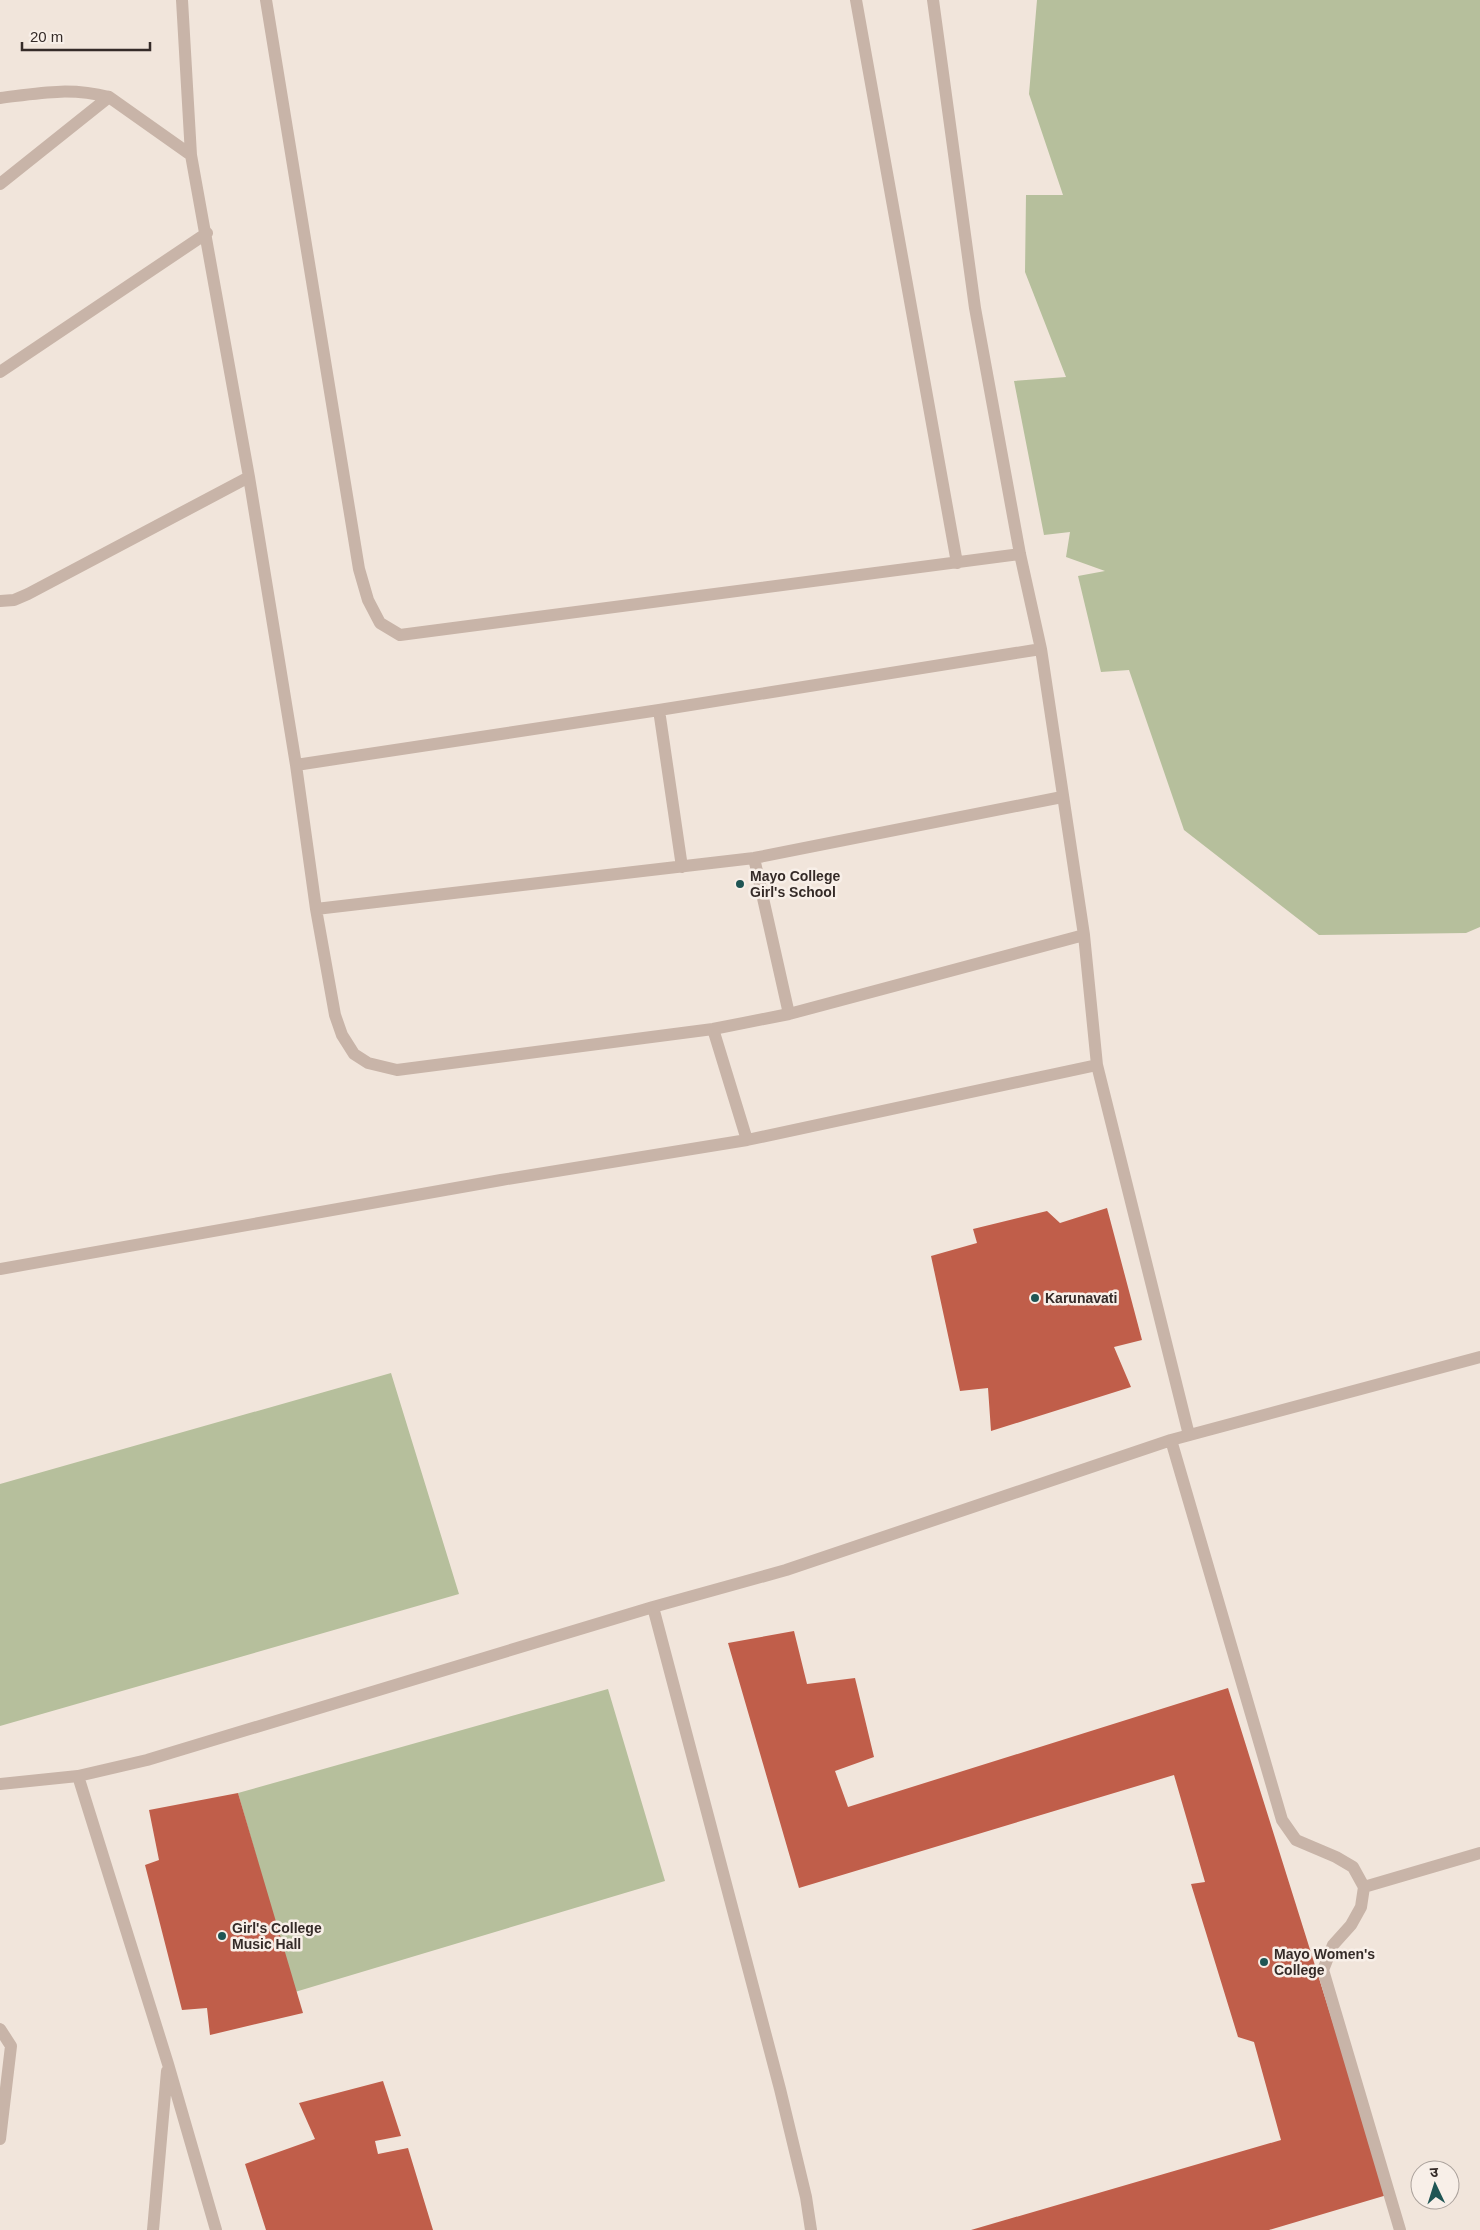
<svg xmlns="http://www.w3.org/2000/svg" width="1480" height="2230" font-family="Helvetica,'Noto Sans Devanagari',sans-serif">
<rect width="100%" height="100%" fill="#f1e5db"/>
<!-- green -->
<path fill="#b6bf9c" d="M1037,0H1480V927L1466,933L1319,935L1184,830L1129,670L1101,672L1078,576L1105,571L1066,557L1070,532L1044,535L1014,381L1066,377L1025,272L1026,195H1063L1029,94Z
M391,1373L459,1594L0,1726V1484Z
M608,1689L665,1881L295,1992L238,1793Z"/>
<!-- building -->
<path fill="#c05e4a" d="M1107,1208L1142,1340L1114,1347L1131,1387L991,1431L988,1388L960,1391L931,1256L977,1243L973,1229L1047,1211L1060,1223Z
M794,1631L807,1684L855,1678L874,1757L835,1771L848,1807L1228,1688L1387,2195L1269,2230H971L1281,2140L1254,2042L1238,2037L1191,1884L1205,1882L1174,1775L799,1888L728,1643Z
M238,1793L303,2013L210,2035L207,2008L182,2010L145,1865L159,1860L149,1810Z
M383,2081L401,2136L375,2141L378,2154L408,2148L433,2230H266L245,2164L315,2139L299,2103Z"/>
<g fill="none" stroke-linecap="round" stroke-linejoin="round">
<!-- minor -->
<path stroke="#c8b4a8" stroke-width="12" d="M182,0L191,155L249,477L296,765L316,909L335,1015L342,1035L354,1054L368,1063L397,1070L713,1029L789,1014L1084,935
M266,0L359,569L368,600L380,623L400,635L1020,554
M856,0L957,563
M0,98C40,93 69,87 109,97
M0,184L109,97L191,155
M0,372L207,233
M0,601L14,600L28,594L249,477
M659,710L682,867
M296,765L659,710L1041,649
M754,858L789,1014
M316,909L754,858L1062,797
M713,1029L747,1140
M1097,1065L1189,1435
M0,1269L501,1180L747,1140L1097,1065L1084,935L1041,649L1020,554L975,308L933,0
M1171,1440L1282,1820L1296,1840L1336,1857L1353,1867L1364,1887L1361,1907L1351,1925L1333,1945L1323,1970L1400,2230
M653,1607L780,2089L806,2197L811,2230
M78,1776L168,2064L216,2230
M0,1784L78,1776L147,1760L653,1607L786,1570L1171,1440L1480,1357
M1364,1887L1480,1853
M0,2029L11,2046L0,2139
M153,2230L167,2071"/>
</g>
<!-- markers -->
<g fill="#1f5554" stroke="#f8efe8" stroke-width="2">
<circle cx="740" cy="884" r="5"/>
<circle cx="1035" cy="1298" r="5"/>
<circle cx="222" cy="1936" r="5"/>
<circle cx="1264" cy="1962" r="5"/>
</g>
<g text-anchor="middle" stroke-width="5" stroke-linejoin="round" paint-order="stroke">
<!-- poi labels -->
<g font-size="14" font-weight="bold" fill="#352b28" stroke="#f8efe8" text-anchor="start">
<text x="750" y="881">Mayo College<tspan x="750" dy="16">Girl's School</tspan></text>
<text x="1045" y="1303">Karunavati</text>
<text x="232" y="1933">Girl's College<tspan x="232" dy="16">Music Hall</tspan></text>
<text x="1274" y="1959">Mayo Women's<tspan x="1274" dy="16">College</tspan></text>
</g>
</g>
<!-- north arrow -->
<g transform="translate(1435 2185) rotate(356)"><circle r="24" fill="#f8efe8" stroke="#aaa19b"/>
<path d="M0-4L9 19L0 12L-9 19Z" fill="#1f5554"/>
<text y="-8" font-size="14" font-weight="bold" text-anchor="middle" fill="#352b28">उ</text>
</g>
<!-- scale -->
<path d="M22 42v8h128v-8" fill="none" stroke="#352b28" stroke-width="2.5"/>
<text x="30" y="42" font-size="15" fill="#352b28" stroke="#f8efe8" stroke-width="4" paint-order="stroke">20 m</text>
</svg>
